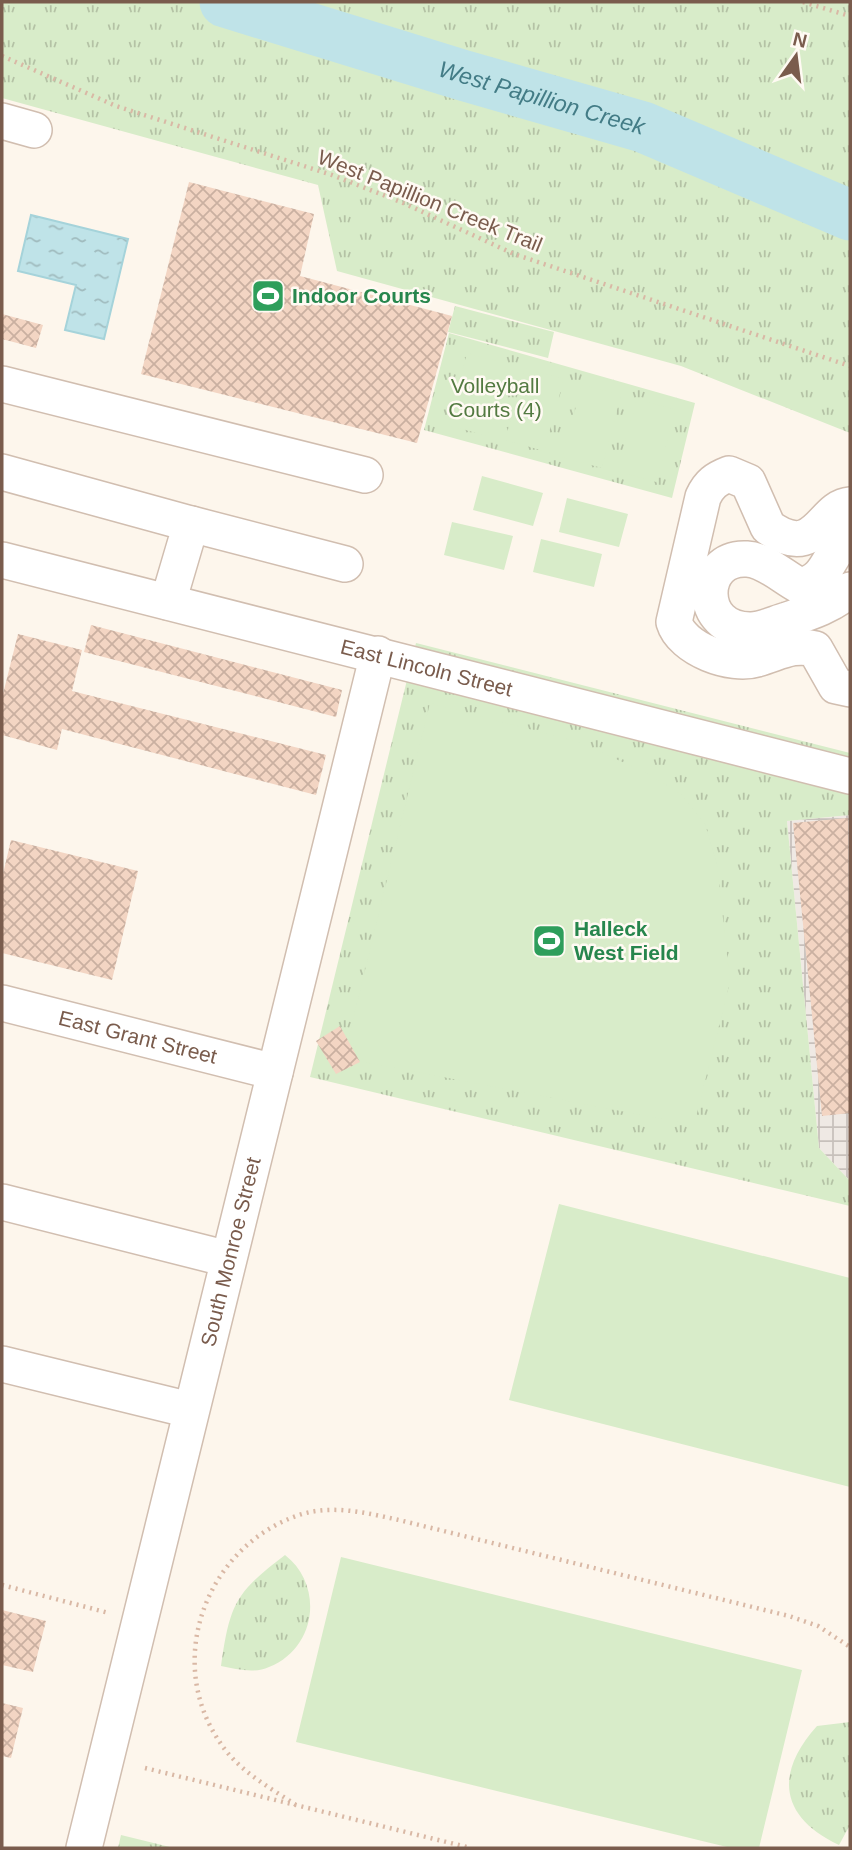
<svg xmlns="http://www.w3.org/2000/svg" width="852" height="1850" font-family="Helvetica,sans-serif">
<defs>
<pattern id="industrial-grid" width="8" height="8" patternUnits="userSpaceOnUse" patternTransform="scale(1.75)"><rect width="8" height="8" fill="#efe9e4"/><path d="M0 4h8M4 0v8" fill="none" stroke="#c7c0bb"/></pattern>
<pattern id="grass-tufts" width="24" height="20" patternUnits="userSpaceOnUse" patternTransform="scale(1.75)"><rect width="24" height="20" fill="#d8ecc9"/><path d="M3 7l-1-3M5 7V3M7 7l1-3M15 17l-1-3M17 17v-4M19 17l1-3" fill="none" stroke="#b4c2a5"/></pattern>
<pattern id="water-ripples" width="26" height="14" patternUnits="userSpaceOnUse" patternTransform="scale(1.75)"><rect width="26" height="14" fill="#bfe3e8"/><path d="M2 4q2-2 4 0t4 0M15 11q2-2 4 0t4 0" fill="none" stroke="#a0bbbe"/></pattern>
<pattern id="building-cross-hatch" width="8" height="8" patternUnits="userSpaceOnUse" patternTransform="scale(1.75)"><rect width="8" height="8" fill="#f3d5c3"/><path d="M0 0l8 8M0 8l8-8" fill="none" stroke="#cab0a1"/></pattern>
</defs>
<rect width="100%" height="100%" fill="#fdf6ec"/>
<!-- industrial -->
<path fill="url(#industrial-grid)" d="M850,815V1181L819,1148L787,821Z"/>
<!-- grass -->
<path fill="url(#grass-tufts)" d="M2,2H850V433L681,366L337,271L318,185L2,98Z
M455,306L554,332L548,358L448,332Z
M449,333L695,403L672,498L424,430Z
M416,643L850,753V815L787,821L819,1148L850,1181V1206L310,1077Z
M285,1555C324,1585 317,1648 269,1667C254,1674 236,1669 221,1666C230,1604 235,1593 285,1555Z
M850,1722V1825L839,1845C780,1817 774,1774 817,1726Z
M121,1835L174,1848H118Z"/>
<!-- pitch -->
<path fill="#d8ecc9" d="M467,353L507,364L487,436L448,425Z
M525,368L564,379L544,451L505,440Z
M582,385L621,395L602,468L562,457Z
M637,399L676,410L656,482L617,471Z
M482,476L543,493L533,526L473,510Z
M567,498L628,514L619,547L559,532Z
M452,522L513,536L504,570L444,555Z
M541,539L602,554L594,587L533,572Z
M430,703L578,742L647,773L681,794L705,824L717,864L730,982L694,1125L364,1062L349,1036Z
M559,1204L850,1278V1487L509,1400Z
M341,1557L802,1670L759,1848H731L296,1742Z"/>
<!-- water -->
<path fill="url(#water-ripples)" stroke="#a5d3da" stroke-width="2" d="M31,215L128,239L104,339L65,330L76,285L18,271Z"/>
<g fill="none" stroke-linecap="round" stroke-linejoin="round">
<!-- river -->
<path stroke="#bfe3e8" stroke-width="51" id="s1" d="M225,2L462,75L643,127L850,215"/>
</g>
<!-- building -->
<path fill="url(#building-cross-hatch)" d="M189,182L314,214L300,276L452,316L417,443L141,374Z
M2,314L43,325L36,348L2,339Z
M91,625L342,690L336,717L84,652Z
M18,634L82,650L72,691L326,755L316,795L62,729L57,750L2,735V698Z
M848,818L850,1113L822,1116L793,823Z
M11,840L138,871L112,980L2,953V878Z
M340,1026L360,1062L336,1074L316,1041Z
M2,1610L46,1621L33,1672L2,1665Z
M2,1703L23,1708L11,1758L2,1756Z"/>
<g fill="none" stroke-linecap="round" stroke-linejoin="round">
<defs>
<g id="minor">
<path d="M2,121L34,130"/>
<path d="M2,384L365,475"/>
<path d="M2,472L191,524L168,602"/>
<path d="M850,505C821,507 817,562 768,527L748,482L729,474C716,479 709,484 703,497L674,622C682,649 731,667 757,659C779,653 792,643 815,649L836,686L850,689"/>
<path d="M191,524L345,564"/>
<path d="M850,539C826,551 832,579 800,586C784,578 766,560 747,559C698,556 696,631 751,630C762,630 776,623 787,620C811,612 830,606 850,590"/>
<path id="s2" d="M2,560L850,776"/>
<path id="s3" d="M2,1003L275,1072"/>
<path d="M2,1202L228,1259"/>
<path d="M2,1364L190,1410"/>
<path id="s4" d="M84,1848L378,654"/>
</g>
</defs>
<!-- minor casing -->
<use href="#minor" stroke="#d1beb0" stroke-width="38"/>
<!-- path -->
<path stroke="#d9b8a5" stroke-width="4.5" stroke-dasharray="2 5" stroke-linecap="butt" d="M803,2L850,16
M2,56L116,106L332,175L401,202L514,254L850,366
M2,1585L109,1613
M145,1768L471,1848
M296,1805C269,1787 237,1770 219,1741C164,1659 207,1546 299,1515C332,1504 367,1513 399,1520L789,1616L818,1626L850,1647"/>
<!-- minor -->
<use href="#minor" stroke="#fff" stroke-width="35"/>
</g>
<!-- icons -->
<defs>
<symbol id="stadium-square" viewBox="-11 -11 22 22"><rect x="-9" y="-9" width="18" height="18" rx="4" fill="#2e9e5b" stroke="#fffaf3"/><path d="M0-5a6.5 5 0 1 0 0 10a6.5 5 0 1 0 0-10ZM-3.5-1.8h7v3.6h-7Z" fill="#fff"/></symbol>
</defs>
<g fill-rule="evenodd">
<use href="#stadium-square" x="249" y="277" width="38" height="38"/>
<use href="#stadium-square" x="530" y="922" width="38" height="38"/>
</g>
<g text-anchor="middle" stroke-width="5" stroke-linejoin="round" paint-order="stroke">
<!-- street labels -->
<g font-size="21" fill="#7a5c4d" stroke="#fffaf3">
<text transform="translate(430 201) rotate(22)" y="7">West Papillion Creek Trail</text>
<text dy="7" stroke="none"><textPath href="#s2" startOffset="438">East Lincoln Street</textPath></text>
<text dy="7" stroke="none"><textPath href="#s3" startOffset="140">East Grant Street</textPath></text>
<text dy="7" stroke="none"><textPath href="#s4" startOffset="614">South Monroe Street</textPath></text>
</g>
<!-- leisure labels -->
<g font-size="21" font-weight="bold" fill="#27864d" stroke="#fffaf3" text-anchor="start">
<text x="292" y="303">Indoor Courts</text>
<text x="574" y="936">Halleck<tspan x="574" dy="24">West Field</tspan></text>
</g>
<!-- park labels -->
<g font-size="21" fill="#537a41" stroke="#fffaf3">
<text x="495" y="393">Volleyball<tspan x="495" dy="24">Courts (4)</tspan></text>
</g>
<!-- water labels -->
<g font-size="23" font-style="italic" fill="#437c86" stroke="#fffaf3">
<text dy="8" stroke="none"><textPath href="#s1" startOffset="331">West Papillion Creek</textPath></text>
</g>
</g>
<!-- border -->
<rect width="852" height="1850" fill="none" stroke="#7a5c4d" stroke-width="7"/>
<!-- north arrow -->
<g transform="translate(796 56) rotate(14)" stroke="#fffaf3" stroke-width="5" paint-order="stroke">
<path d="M0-5L12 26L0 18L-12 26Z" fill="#7a5c4d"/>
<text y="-10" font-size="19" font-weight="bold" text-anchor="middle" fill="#7a5c4d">N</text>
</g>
</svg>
